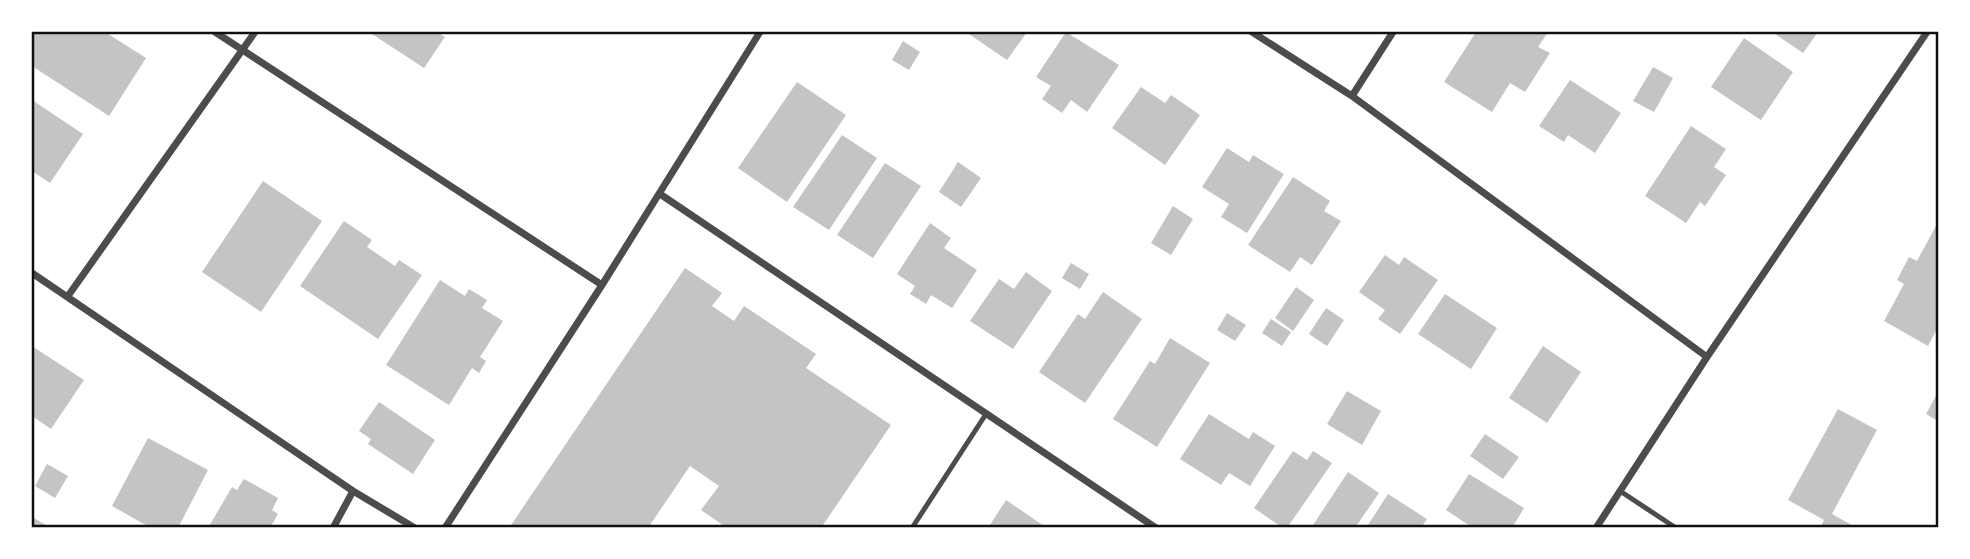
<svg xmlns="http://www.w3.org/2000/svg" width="1970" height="559" font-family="'Asap Condensed',sans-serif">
<rect width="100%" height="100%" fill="#fff"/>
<!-- building -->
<path fill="#c4c4c4" d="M32,32H105L146,58L109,116L32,66Z
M369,32H437L445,37L424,68Z
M966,32H1027L1007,60Z
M1066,32L1119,65L1087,112L1071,100L1062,113L1042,99L1051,86L1036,77Z
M1476,32H1548L1538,47L1550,53L1525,92L1510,83L1492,112L1444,82Z
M1772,32H1818L1803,53Z
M1744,38L1793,72L1761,120L1711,87Z
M903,41L920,52L909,70L892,60Z
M1653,67L1673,78L1654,112L1633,101Z
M1570,80L1621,113L1595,153L1568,135L1564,142L1539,126Z
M797,82L846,115L787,202L738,168Z
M1141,87L1165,103L1171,95L1200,115L1165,165L1112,128Z
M32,100L83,134L50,183L32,171Z
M1691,126L1726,149L1714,167L1726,175L1705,206L1700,202L1686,223L1645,196Z
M842,135L877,158L829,230L793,207Z
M1227,148L1249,162L1253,155L1284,174L1247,233L1221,217L1229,204L1202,187Z
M958,162L981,178L961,207L939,192Z
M885,163L921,186L873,258L837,235Z
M1293,177L1330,201L1324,211L1341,221L1312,265L1300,257L1290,272L1248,245Z
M263,181L322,221L261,312L202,272Z
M1173,206L1193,219L1171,255L1151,243Z
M344,221L372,240L367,247L395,266L399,260L422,275L378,339L300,286Z
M1938,222V327L1928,346L1884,321L1904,284L1897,280L1909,257L1917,261Z
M930,223L951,238L944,248L977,270L952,308L931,295L926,304L910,294L915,286L897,274Z
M1385,255L1399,265L1404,257L1438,280L1400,334L1378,319L1385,310L1359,292Z
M1071,263L1089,274L1080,289L1062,278Z
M685,268L722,293L712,306L734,321L744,306L816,354L806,368L891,425L821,528H727L701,510L719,486L690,466L648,528H509Z
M1026,272L1052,291L1013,349L970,321L999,279L1014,289Z
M440,280L465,296L469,289L487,300L482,308L503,321L480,357L486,361L479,373L472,368L449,405L386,365Z
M1296,287L1314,300L1293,331L1275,318Z
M1103,292L1142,319L1085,403L1039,372L1078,314L1085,319Z
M1445,294L1497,328L1471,369L1418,334Z
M1326,308L1344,320L1327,346L1309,334Z
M1227,313L1246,325L1235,341L1217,330Z
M1271,319L1291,332L1282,346L1262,333Z
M1170,338L1210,363L1157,447L1113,419L1150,361L1155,364Z
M32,346L84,380L51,429L32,416Z
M1543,346L1581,372L1547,423L1509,398Z
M1347,391L1381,411L1362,445L1327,424Z
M1938,392V421L1926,414Z
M379,402L435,440L413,474L368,444L371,439L359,431Z
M1838,409L1877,430L1832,514L1857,528H1820L1824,520L1788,500Z
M1209,414L1249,439L1253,432L1275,446L1250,486L1229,473L1221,485L1180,459Z
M1485,434L1519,457L1503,479L1470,456Z
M148,438L208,470L178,528H151L112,506Z
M1293,451L1307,460L1313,451L1332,463L1287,528H1283L1254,508Z
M47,464L68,476L55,498L35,486Z
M1348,472L1379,493L1355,528H1311Z
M1469,474L1524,508L1512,528H1473L1446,510Z
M244,479L278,498L272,510L278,514L270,528H208L232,487L237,490Z
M1388,494L1427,519L1421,528H1366Z
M1006,500L1047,528H988Z
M32,517L51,528H32Z"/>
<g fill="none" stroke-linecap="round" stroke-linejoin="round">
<!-- service -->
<path stroke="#4c4c4c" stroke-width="5" d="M1620,491L1676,528
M912,528L986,414"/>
<!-- minor -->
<path stroke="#4c4c4c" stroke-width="7" d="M215,32L602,285
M1252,32L1352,96L1707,357
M1352,96L1393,32
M660,194L1156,528
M32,273L353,491L415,528
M68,296L255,32
M333,528L353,491
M445,528L602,285L760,32
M1596,528L1707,357L1927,32"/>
</g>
<!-- border -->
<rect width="1970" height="559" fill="none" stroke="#ffffff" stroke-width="66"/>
<rect x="33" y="33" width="1904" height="493" fill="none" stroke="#111" stroke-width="2.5"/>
</svg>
